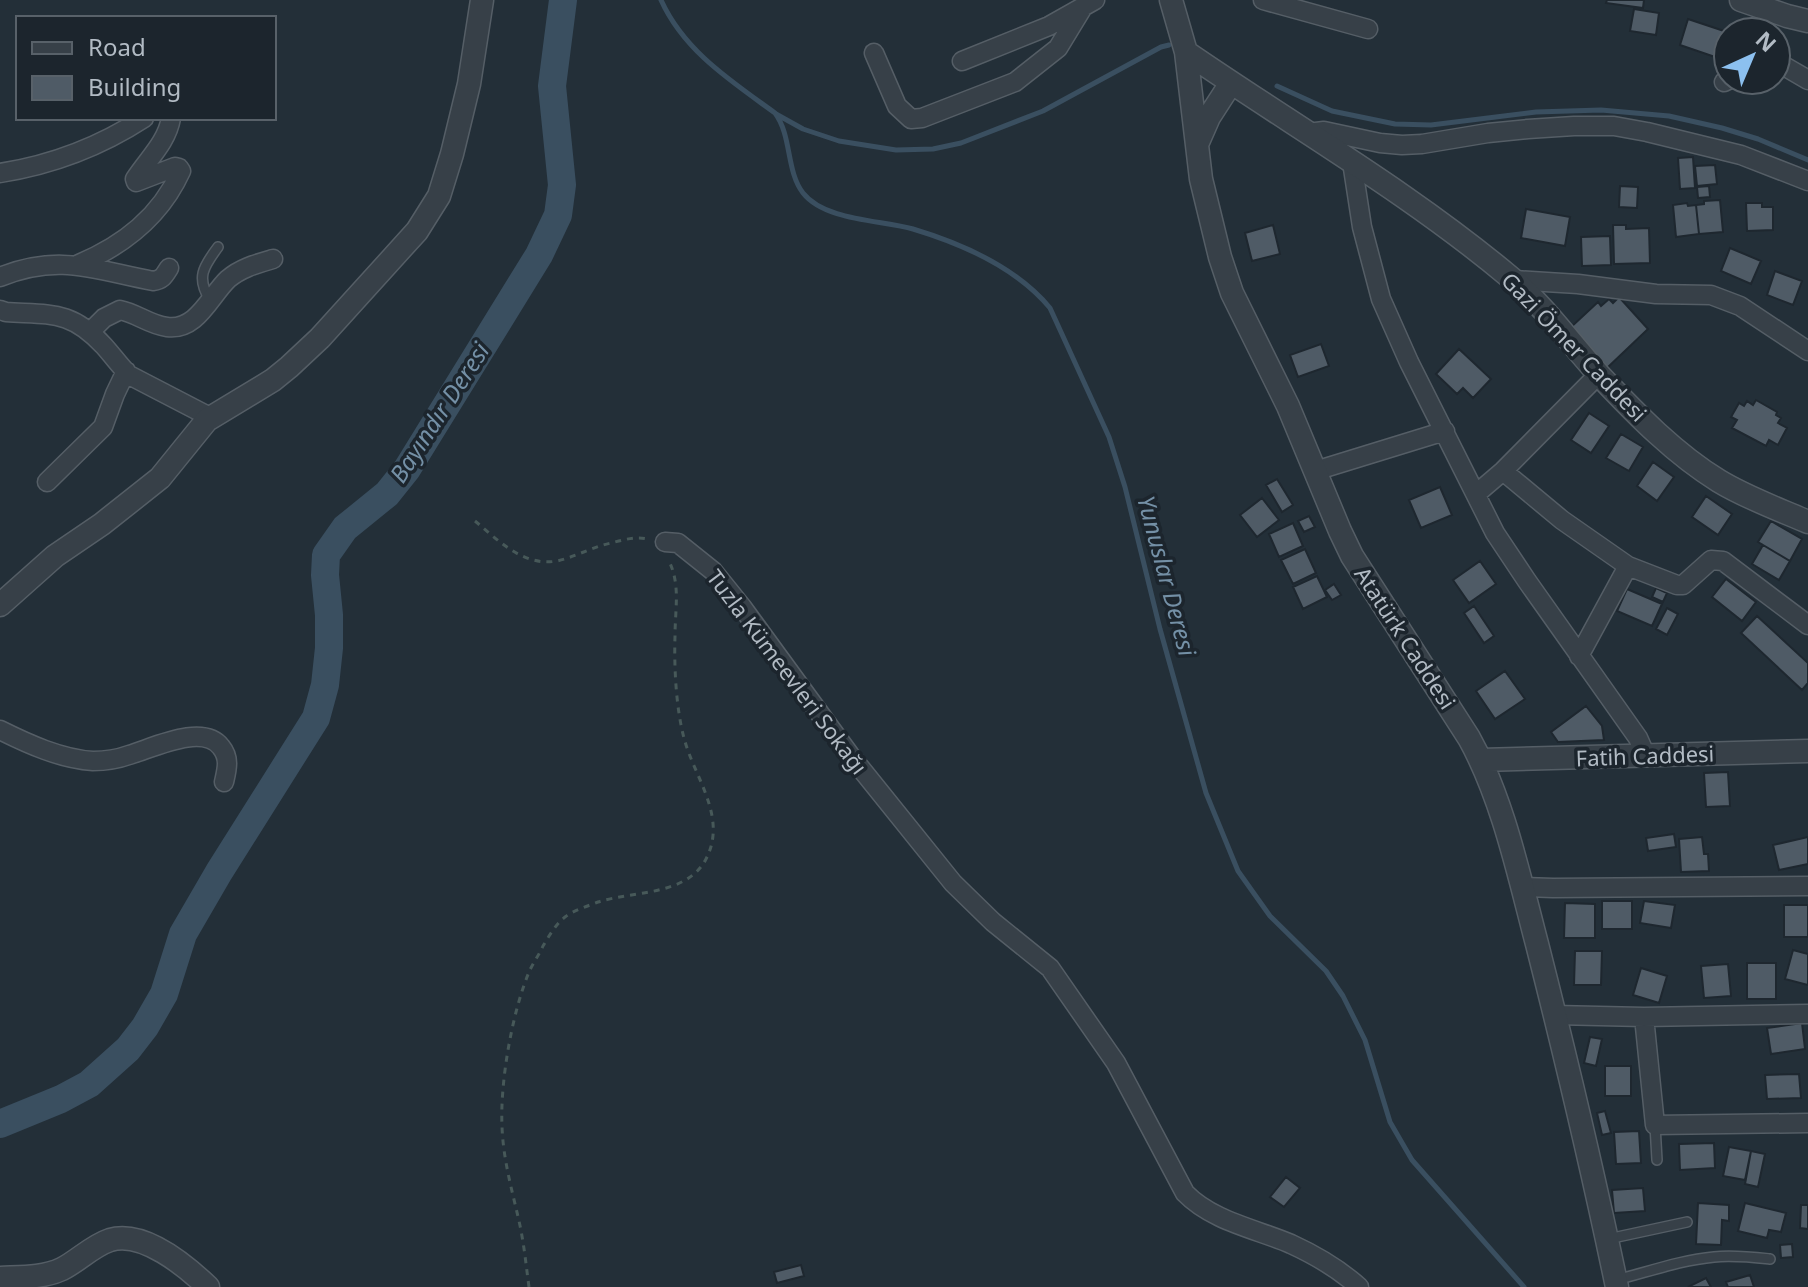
<svg xmlns="http://www.w3.org/2000/svg" width="1808" height="1287" font-family="'Noto Sans',sans-serif">
<rect width="100%" height="100%" fill="#232f38"/>
<g fill="none" stroke-linecap="round" stroke-linejoin="round">
<!-- stream -->
<path stroke="#3a4f60" stroke-width="5" d="M661,0C684,51 731,81 775,113C792,136 786,171 803,193C825,221 881,220 913,229C963,244 1016,267 1050,308L1109,437L1125,487L1160,629L1206,793L1238,871L1270,916L1326,971L1343,996L1365,1040L1390,1122L1412,1160L1524,1287
M1277,86L1332,111L1395,124L1431,125L1536,112L1601,110L1669,116L1722,128L1758,139L1808,160
M776,114L803,129L839,141L896,150L933,149L961,143L1043,111L1161,47L1169,45"/>
<!-- river -->
<path stroke="#3a4f60" stroke-width="28" d="M0,1124L61,1099L89,1084L128,1049L145,1027L164,994L183,934L219,872L316,718L325,685L329,648V615L325,575L326,555L345,528L387,494L407,469L539,255L558,215L562,185L552,86L563,0"/>
</g>
<!-- building -->
<path fill="#4f5b66" stroke="#1e272f" stroke-width="2" d="M1607,0H1644L1643,8L1606,3Z
M1634,9L1659,13L1656,35L1630,31Z
M1688,19L1724,31L1715,57L1680,45Z
M1723,33L1728,34V55L1718,53Z
M1693,157L1695,188L1680,189L1678,158Z
M1715,165L1717,184L1697,186L1695,166Z
M1620,186L1638,187L1637,208L1619,207Z
M1709,186L1710,197L1698,198L1697,187Z
M1720,200L1723,232L1699,234L1696,205L1704,204V201Z
M1687,203L1688,206L1696,205L1699,234L1676,237L1673,205Z
M1746,203H1762V207H1773V230L1747,231Z
M1526,209L1570,217L1565,246L1521,238Z
M1273,225L1280,254L1252,261L1245,233Z
M1613,225H1626V229L1649,228L1650,263L1614,264Z
M1610,236L1611,265L1582,266L1581,237Z
M1730,248L1761,261L1751,284L1721,271Z
M1775,271L1802,281L1793,305L1767,295Z
M1619,297L1648,329L1607,368L1570,328L1598,302L1601,306L1609,299L1613,303Z
M1321,344L1329,366L1298,377L1290,355Z
M1459,349L1491,379L1473,398L1463,388L1457,394L1436,374Z
M1756,400L1777,412L1776,415L1781,418L1778,423L1787,428L1778,445L1769,440L1766,446L1732,428L1737,420L1731,417L1739,403L1744,406L1747,401L1753,405Z
M1589,413L1609,426L1591,453L1571,440Z
M1621,434L1643,447L1629,471L1606,458Z
M1653,462L1674,477L1657,501L1637,486Z
M1277,479L1293,505L1282,512L1266,485Z
M1440,487L1452,515L1421,528L1409,500Z
M1706,496L1732,514L1718,535L1692,517Z
M1262,498L1279,520L1257,537L1240,515Z
M1309,516L1315,527L1304,532L1298,521Z
M1771,521L1802,539L1790,561L1758,542Z
M1293,523L1303,546L1279,557L1269,534Z
M1763,545L1790,561L1779,580L1752,564Z
M1305,549L1316,573L1293,584L1281,560Z
M1480,561L1496,584L1469,603L1453,580Z
M1317,576L1327,597L1303,609L1293,587Z
M1726,579L1756,602L1742,621L1712,597Z
M1334,584L1341,595L1332,600L1325,590Z
M1656,588L1667,593L1663,602L1652,597Z
M1627,589L1662,604L1652,626L1617,611Z
M1474,606L1494,636L1484,643L1464,613Z
M1667,608L1678,614L1667,635L1656,629Z
M1757,616L1808,663V683L1802,690L1741,633Z
M1505,671L1525,699L1495,719L1476,691Z
M1586,706L1602,726L1604,740L1558,742L1551,732Z
M1728,772L1730,806L1706,807L1704,773Z
M1674,834L1676,847L1648,851L1646,838Z
M1702,837L1704,854H1708L1709,871L1681,872L1679,839Z
M1808,837V864L1779,870L1773,845Z
M1602,901H1632V929H1602Z
M1644,901L1675,905L1671,928L1640,923Z
M1565,903L1595,904V938H1564Z
M1784,905H1808V937H1784Z
M1793,950L1808,954V985L1785,979Z
M1575,951H1602L1601,985H1574Z
M1747,963H1776V999H1747Z
M1728,964L1731,996L1704,998L1701,966Z
M1641,968L1667,976L1659,1003L1633,995Z
M1802,1023L1805,1049L1771,1054L1767,1028Z
M1590,1037L1602,1039L1596,1066L1584,1063Z
M1605,1066H1631V1096H1605Z
M1799,1074L1801,1098L1767,1099L1765,1075Z
M1605,1111L1611,1133L1602,1135L1597,1113Z
M1639,1131L1641,1163L1616,1164L1614,1132Z
M1714,1143L1715,1168L1680,1170L1679,1144Z
M1729,1147L1751,1151L1745,1180L1723,1176Z
M1751,1151L1765,1154L1758,1187L1745,1184Z
M1286,1177L1300,1188L1284,1207L1270,1197Z
M1643,1188L1645,1211L1614,1213L1612,1190Z
M1698,1203L1729,1205V1221L1722,1220L1721,1245L1696,1244Z
M1745,1203L1786,1213L1781,1232L1769,1230L1767,1238L1738,1231Z
M1801,1205H1808V1229L1800,1228Z
M1792,1244L1793,1257L1781,1258L1780,1245Z
M801,1265L804,1276L777,1283L774,1272Z
M1750,1275L1754,1287H1728L1726,1282Z
M1706,1278L1711,1287H1688Z"/>
<g fill="none" stroke-linecap="round" stroke-linejoin="round">
<defs>
<path id="service" d="M210,300C196,278 203,267 218,247
M1655,1125L1657,1160
M1608,1239L1687,1222
M1616,1280C1648,1272 1681,1260 1714,1257C1733,1255 1751,1257 1770,1259"/>
<path id="minor" d="M1263,0L1368,29
M874,53L897,106L911,119L922,118L1015,82L1058,48L1083,7
M962,61L1049,26L1095,0
M1776,65L1784,66L1808,80
M1724,82L1728,80
M1308,133L1324,131L1380,143L1402,145L1422,144L1488,133L1528,129L1574,126H1614L1647,132L1741,155L1808,181
M1352,162L1362,227L1381,299L1409,362L1495,533L1527,581L1638,738L1646,756
M0,173C51,165 101,146 144,118
M79,264C124,245 160,217 181,171L179,168L175,167L136,182L135,179C148,159 167,142 171,118
M0,277C60,253 94,270 153,281C162,280 164,276 169,268
M1514,280L1578,284L1656,294L1711,295L1740,306L1808,351
M0,310L6,312C51,315 71,310 104,346C113,356 120,366 129,375L210,417
M90,332L104,318L120,310C136,313 150,325 167,327C197,331 210,296 228,279C241,268 256,264 273,259
M1315,471L1445,431
M1503,471L1562,520L1628,566L1677,585H1683L1711,560L1723,561L1808,625
M47,482L103,427L115,394L126,371
M1476,494L1503,471L1599,374
M665,542L678,543L713,571L742,607L850,755L953,883L993,922L1050,968L1116,1063L1185,1193C1212,1221 1256,1229 1291,1244C1315,1255 1339,1269 1359,1287
M1579,656L1628,566
M0,730C28,744 61,759 93,761C105,761 118,759 129,755C153,748 203,723 221,747C230,758 227,769 224,782
M1522,887L1553,888L1808,886
M1554,1015L1644,1017L1808,1014
M1644,1017L1655,1125L1808,1123"/>
<path id="tertiary" d="M1171,0L1186,52L1201,179L1220,257L1232,293L1288,406L1340,531L1352,556L1469,738C1503,799 1519,876 1537,944C1566,1058 1593,1172 1617,1287
M1741,0L1787,16L1808,21
M1186,52C1295,127 1410,193 1511,278C1545,307 1571,344 1601,377C1637,415 1675,454 1719,481C1747,498 1778,509 1808,522
M1198,142L1209,117L1231,83
M0,605L55,556L102,524L160,478L207,420L273,380L289,367L320,338L417,231L439,196L452,154L469,84L482,0
M1481,760L1808,751
M0,1278C20,1277 43,1278 62,1269C78,1261 92,1246 110,1240C143,1230 186,1266 208,1287"/>
</defs>
<!-- service casing -->
<use href="#service" stroke="#555e66" stroke-width="12"/>
<!-- minor casing -->
<use href="#minor" stroke="#555e66" stroke-width="21"/>
<!-- tertiary casing -->
<use href="#tertiary" stroke="#555e66" stroke-width="25"/>
<!-- path -->
<path stroke="#475959" stroke-width="3" stroke-dasharray="6 6" stroke-linecap="butt" d="M475,521C498,540 523,567 557,561C575,557 592,547 611,543C623,540 635,536 648,539
M529,1287C526,1265 524,1243 519,1221C512,1190 503,1159 502,1126C500,1082 512,1013 529,972C533,963 539,955 543,946C549,936 556,924 565,917C574,910 588,906 598,902C632,891 687,896 706,859C728,817 694,777 684,738C676,708 674,667 675,636C675,608 681,584 668,559"/>
<!-- service -->
<use href="#service" stroke="#374048" stroke-width="9"/>
<!-- minor -->
<use href="#minor" stroke="#374048" stroke-width="18"/>
<!-- tertiary -->
<use href="#tertiary" stroke="#374048" stroke-width="22"/>
</g>
<g text-anchor="middle" stroke-width="7" stroke-linejoin="round" paint-order="stroke">
<!-- street labels -->
<g font-size="22" fill="#b2bbc4" stroke="#1c252d">
<text transform="translate(1574 347) rotate(46)" y="8">Gazi Ömer Caddesi</text>
<text transform="translate(1405 638) rotate(57)" y="8">Atatürk Caddesi</text>
<text transform="translate(787 672) rotate(53)" y="8">Tuzla Kümeevleri Sokağı</text>
<text transform="translate(1645 756) rotate(-2)" y="8">Fatih Caddesi</text>
</g>
<!-- water labels -->
<g font-size="24" font-style="italic" fill="#7490a6" stroke="#1c252d">
<text transform="translate(440 413) rotate(-57)" y="8">Bayındır Deresi</text>
<text transform="translate(1166 576) rotate(75)" y="8">Yunuslar Deresi</text>
</g>
</g>
<!-- legend -->
<rect x="16" y="16" width="260" height="104" fill="#1c252d" stroke="#586169" stroke-width="2"/>
<rect x="32" y="42" width="40" height="12" fill="#374048" stroke="#586169" stroke-width="2"/>
<text x="88" y="56" font-size="24" fill="#b2bbc4">Road</text>
<rect x="32" y="76" width="40" height="24" fill="#4f5b66" stroke="#586169" stroke-width="2"/>
<text x="88" y="96" font-size="24" fill="#b2bbc4">Building</text>
<!-- north arrow -->
<g transform="translate(1752 56) rotate(44)"><circle r="38" fill="#1c252d" stroke="#586169" stroke-width="2"/>
<path d="M0-6L14 30L0 20L-14 30Z" fill="#8cc0ef"/>
<text y="-12" font-size="22" font-weight="bold" text-anchor="middle" fill="#b2bbc4">N</text>
</g>
</svg>
